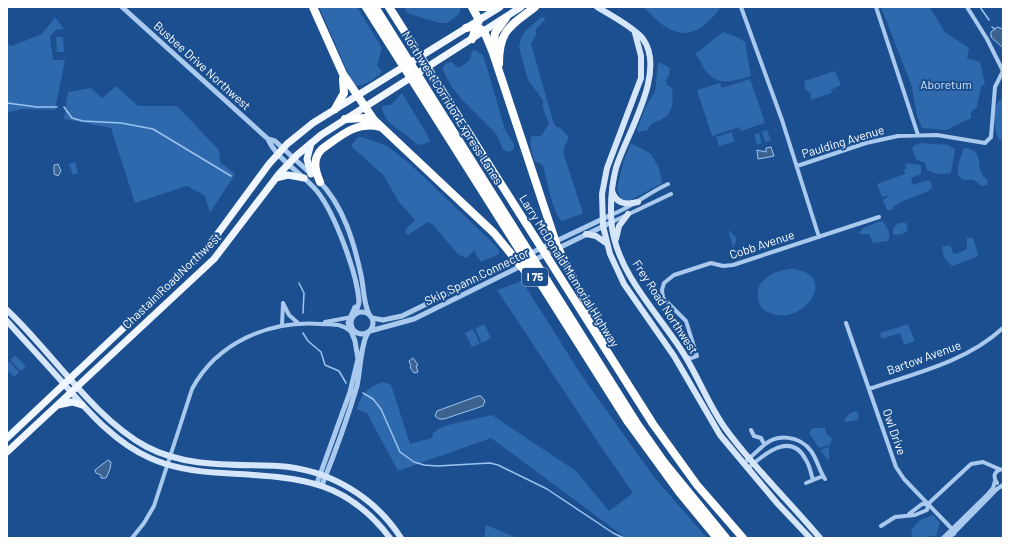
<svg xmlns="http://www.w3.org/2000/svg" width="1010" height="545" font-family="Barlow,sans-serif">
<rect width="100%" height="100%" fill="#1b4f8f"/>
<!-- green -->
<path fill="#2e69ad" d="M319,7H357L382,48L377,65L382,72C376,79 365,85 356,86L353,84Z
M404,7H461L459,14L447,23H439L407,13Z
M644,7H721C694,44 672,39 644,7Z
M881,7H931L930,8L945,32L969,48L967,58L980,62L985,84L981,86L977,107L971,112V118L946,130L922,128L917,116L912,87Z
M55,17L64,29L55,30L50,37L53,60H65L55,110L21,109L7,113V43L12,46L42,34Z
M544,17L545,20L536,29V35L531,44L554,124L557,127H559L569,137L564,148V155L582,210V214L562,221C554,216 546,179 544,168L542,164L535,162C533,154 528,143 532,136H541L549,124L543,108V100L528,80L519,47L521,39L525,31L540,18Z
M723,32L737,37L745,42L751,76C735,81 716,87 705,70C702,65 700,59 695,54Z
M56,37H63L64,52H57Z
M475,50L483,55L485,61L505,130L514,144V149L510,152L503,150L497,135L463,101L451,86L442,68L446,63L452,62L458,68C463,66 467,63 470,59L472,51Z
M658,62L670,68L669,76L666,80L667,85L672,88C677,128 652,115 648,130L638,132L637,129L646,106L655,92Z
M835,71L841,85L831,90L832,93L810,100L811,94L806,90L804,81Z
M750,79L765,123L741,131L739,127L712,136L697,90L720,83L722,88Z
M116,86L138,106H177L219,150L220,162L235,174L210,213L205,196L187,186L135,203L111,128L64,119L68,92L91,88L102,98Z
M402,93L428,136L430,142L421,145L416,144C406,131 383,126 382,106L391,105Z
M1003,98V142L998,138C994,128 990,103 1003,98Z
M767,130L771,141L765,142L762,132Z
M732,132L734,142L719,146L716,137Z
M759,133L762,143L757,145L754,134Z
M358,137H362L387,146L409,163L491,241L499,250V254L481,262L474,251L466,258L458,254L432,224L428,222L408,235L405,232L407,228L415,220L399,202L383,175L352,147L351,146Z
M631,143L651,154L659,168L662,183L631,200L622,201L617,189L623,163Z
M922,143L948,145L955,149L951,173C943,175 934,174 927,170L925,163L916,159L912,148L915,145Z
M966,148C984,152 976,162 982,174C983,177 986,178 988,181L987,185L981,186L974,180C970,179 965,181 962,179C952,174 962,157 963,149Z
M75,162L78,173L73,175L69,164Z
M905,163L921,165V174L911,178L913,185L929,180L932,184L931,189C922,196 895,201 892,210H887L883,200L890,195L882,197L877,184L905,174L904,170L907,168Z
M881,221C888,224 891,235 888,241L873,243L869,234H859L863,228Z
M899,223H906L908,230C905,234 898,236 893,234V228Z
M728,230L736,237V242L733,248Z
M967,238H973L978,254L977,257L952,266L944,258L942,247L950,245L953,253L956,254L967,249Z
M791,269C843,273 801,330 768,312C763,310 758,304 758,298C755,279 775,270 791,269Z
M522,281L582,376L654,477L707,538H623L622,535L491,438L398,471L367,413L357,409C361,394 368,387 382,382L390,384L392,388L410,444L432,438L433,433L440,428L448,425L492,415L576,471L609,511L633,493L597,441L497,290Z
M484,324L491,338L482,343L475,329Z
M908,324L915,341L904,345L900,333L882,339L880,333Z
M473,329L480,344L472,347L465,333Z
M15,355L26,366L21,371L10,360Z
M9,361L19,372L14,377L7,370Z
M856,411L859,416L857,420L845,422V419L850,413Z
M813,428H825L826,434L832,438L830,445L819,448L809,433Z
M829,447V459L828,460L820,450Z
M933,515L940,523L936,536L913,538L911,530L920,520Z
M486,525L517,538H484Z"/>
<!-- water -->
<path fill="#3c6290" stroke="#9cc4f0" d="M997,27L1003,29V48L991,37V32Z
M771,147L774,156L758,159L757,150L766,152V148Z
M58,164L61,171L58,176L54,174V165Z
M413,358L418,365L416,366L418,372L414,373L410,367L411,366L409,361Z
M478,396H481L485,401L483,406L444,419H439L435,416L437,411Z
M108,460L111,462L110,469L106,478H101V475L96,473L95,470Z"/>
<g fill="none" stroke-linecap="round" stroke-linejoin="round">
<!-- stream -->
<path stroke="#9cc4f0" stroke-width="1.5" d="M980,7L989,20
M992,27L995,29
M7,103L37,107H57
M64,107L72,118L83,121L121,123L153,129L231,176
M299,283L304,293L303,313
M303,333L308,341L321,352L325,365L339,371L346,383
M363,393L373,399L381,409L400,452L414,462L424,465L437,466L490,463L498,465L547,489L613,533L624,538"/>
<!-- minor -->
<path stroke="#a9c9ee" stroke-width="4" d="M741,7L782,120L819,237
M876,7L918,135
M967,7L987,39L1003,71
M797,166L866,143L898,136L937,135L985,143L991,137L995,87L1003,71
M611,215C632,207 648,193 668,184
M612,222L671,194
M283,303L289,315L298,323
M325,322L352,317
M846,323L896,467L904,479L952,529L954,534
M282,325L283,303
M686,357L691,358L697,356L686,321L663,298L662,290L664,283L674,275L711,263L723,266L733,265L879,217
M869,389C916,373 966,362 1003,328
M751,430L754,436L761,438L764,444
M743,464C750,458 757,451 764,445C778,433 800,436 811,451C817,459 819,470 825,479
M747,469C763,455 791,430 806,460C810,466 811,474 813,480
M806,483L823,476
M997,483C992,476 995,470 1003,469
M928,504L971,464L983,462L999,469
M909,514L922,504H928
M881,526L895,517L915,515L927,510L928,504
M132,538L144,523L154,506L192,389C217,342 270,320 321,324C332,325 342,323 350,331
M943,538L987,495L993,488L995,481
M949,538L997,489L1003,485"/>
<!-- tertiary -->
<path stroke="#a9c9ee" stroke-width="5" d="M122,7L268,139C277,160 302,173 316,190C334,211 357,273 359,301C359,306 356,311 354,315
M268,139L275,141L311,174
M319,181C343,205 354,242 361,275C364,288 363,302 369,314
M529,254L611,215
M532,261L612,222
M351 323a11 11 0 1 1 22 0a11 11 0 1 1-22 0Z
M372,318L383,320L402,316L518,259
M370,331L414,319L523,265
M317,483L350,392L358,359L355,341L348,323L355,307
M322,485C335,453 347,420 357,386C360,373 361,342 368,333"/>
<!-- secondary -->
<path stroke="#d6e6fa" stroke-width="6" d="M597,7C609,14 635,28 643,39C667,72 626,135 616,168C611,187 610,208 612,228C619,274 655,310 680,348C697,373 707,403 725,428C753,467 789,501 820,538
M635,33L641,56V78L607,168L602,194L603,226L610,254L624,284L674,356L720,435L777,503L810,538
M612,191C616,204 626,205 638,202
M586,234L596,236L606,243
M616,239L619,226L628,214
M7,310C52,352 94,419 147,447C187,468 234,464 278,466C328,469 374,496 401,538
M7,321C23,339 40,357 56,375C84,406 111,441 150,458C174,469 198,472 223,473C294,478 343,476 390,538"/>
<!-- primary -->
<path stroke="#f0f6ff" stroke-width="7" d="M311,174L307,159L311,143
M276,178L288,175L304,178
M58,405L72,402L82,405
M7,438L205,251L269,164L287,144L313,123L500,7
M7,452L214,259L279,174L297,155L321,135L521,7"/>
<!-- motorway -->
<path stroke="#fff" stroke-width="8" d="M313,7L343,74L374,120L494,233L534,282
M366,7L628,422L679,492L717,538
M375,7L636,422L664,462L726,538
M389,7L653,424L697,485L743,538
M472,7L479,20L472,39
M476,7H492
M466,28L475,26L484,31L493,53L557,246L606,343
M493,50L495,33L506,18
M499,64C499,30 510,26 535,7
M335,109L344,93L343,79
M345,119L364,118L374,120
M320,182C315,170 312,159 322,149C339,137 357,120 380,127"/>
</g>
<g text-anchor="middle" stroke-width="4" stroke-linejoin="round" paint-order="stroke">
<!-- shield labels -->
<rect fill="#1b4f8f" stroke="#bbcadd" stroke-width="1" x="522" y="268" width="26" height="18" rx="3"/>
<g font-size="11" font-weight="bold" fill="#fff">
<text x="535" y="281">I 75</text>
</g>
<!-- street labels -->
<g font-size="12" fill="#fff" stroke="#1b4f8f">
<text transform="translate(202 66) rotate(42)" y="4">Busbee Drive Northwest</text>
<text transform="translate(452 108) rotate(58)" y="4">Northwest Corridor Express Lanes</text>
<text transform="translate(843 142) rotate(-17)" y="4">Paulding Avenue</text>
<text transform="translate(762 245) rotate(-18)" y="4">Cobb Avenue</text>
<text transform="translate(569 271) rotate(58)" y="4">Larry McDonald Memorial Highway</text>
<text transform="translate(477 277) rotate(-26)" y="4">Skip Spann Connector</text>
<text transform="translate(172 281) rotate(-44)" y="4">Chastain Road Northwest</text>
<text transform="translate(665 307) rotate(57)" y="4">Frey Road Northwest</text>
<text transform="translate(924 358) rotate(-20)" y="4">Bartow Avenue</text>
<text transform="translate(894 432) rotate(71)" y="4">Owl Drive</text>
</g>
<!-- park labels -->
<g font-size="12" fill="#cfe3fa" stroke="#1b4f8f">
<text x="946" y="89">Aboretum</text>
</g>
</g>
<!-- border -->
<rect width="1010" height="545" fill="none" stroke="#ffffff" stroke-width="16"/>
</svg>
